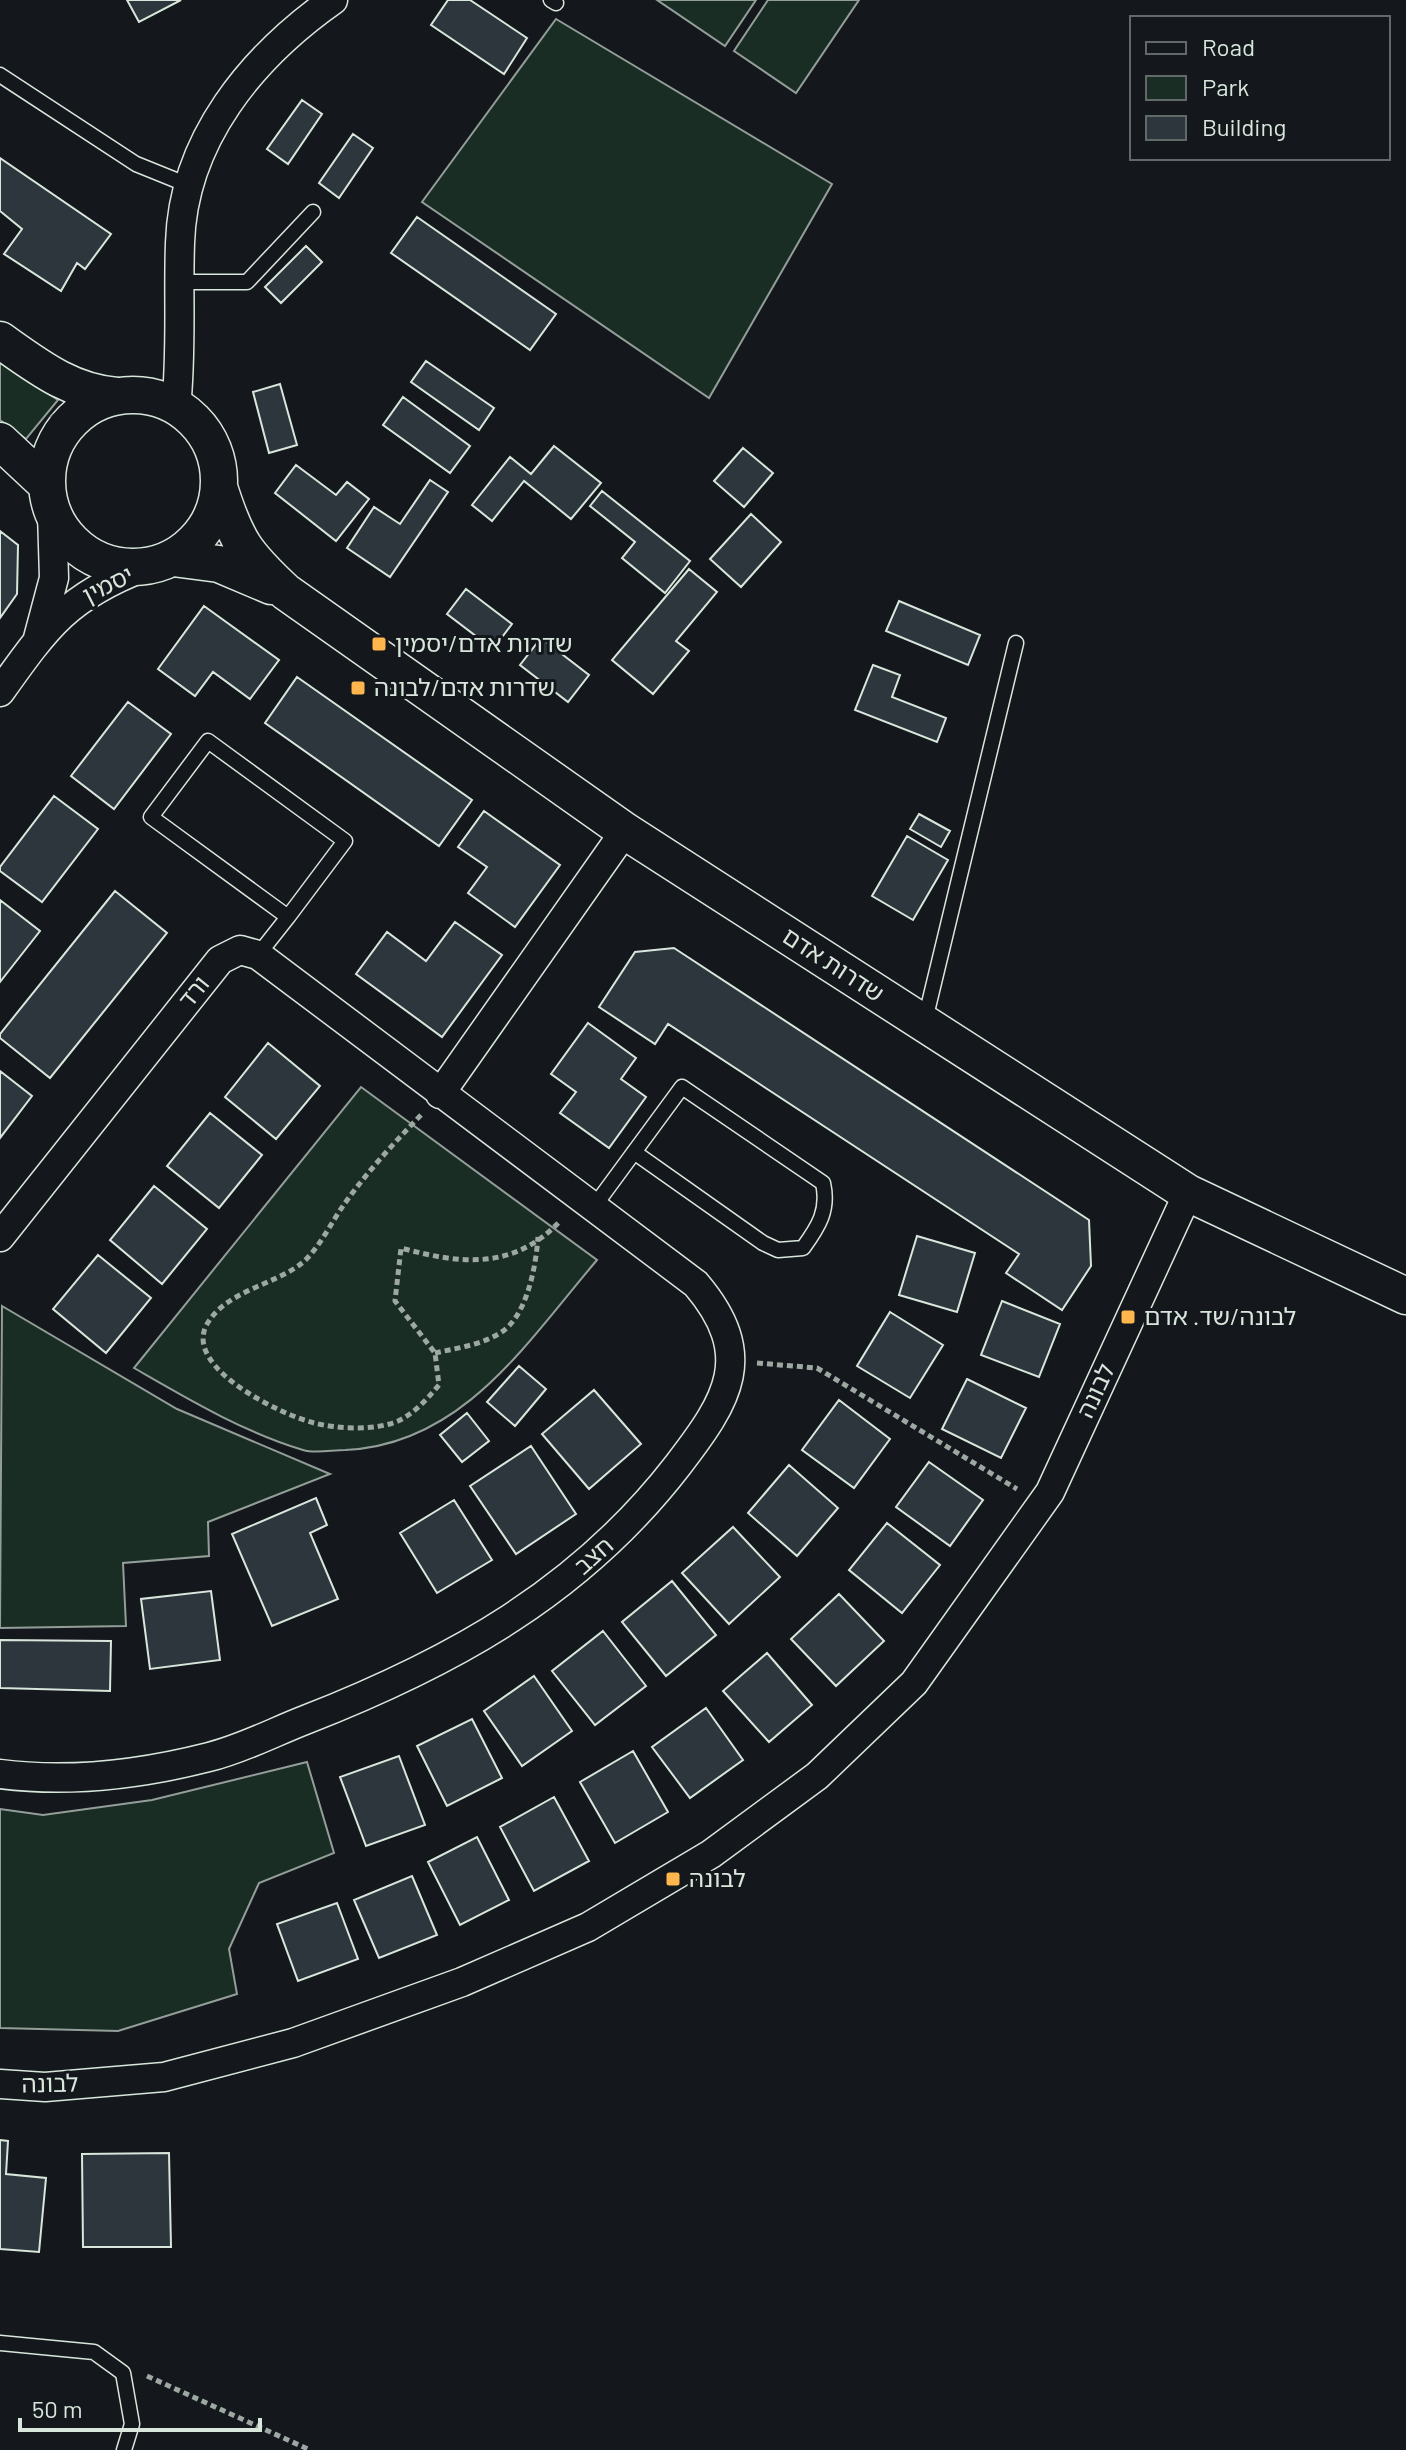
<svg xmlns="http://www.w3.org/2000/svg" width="1406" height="2450" font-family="Barlow,'Noto Sans Hebrew',sans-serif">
<rect width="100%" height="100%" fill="#14181c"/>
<!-- green -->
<path fill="#1a2d24" stroke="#939e99" stroke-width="2" d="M657,0H756L725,46Z
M768,0H859L796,93L734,51Z
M556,19L832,184L709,398L422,202Z
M0,362L58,400L26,439L0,420Z
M361,1087L597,1260C527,1342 463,1445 345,1450C332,1450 315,1454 303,1450C243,1432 188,1399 134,1368Z
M2,1306L177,1409L330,1474L208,1522L209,1556L123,1563L126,1626L0,1628Z
M307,1762L334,1853L259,1883L229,1949L237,1994L118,2031L0,2028V1809L43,1815L152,1800Z"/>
<!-- building -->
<path fill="#2c363c" stroke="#d8e6dc" stroke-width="2" d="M127,0H181L139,22Z
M448,0H470L527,38L504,74L431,25Z
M302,100L322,114L288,164L267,149Z
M353,134L373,148L339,198L319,183Z
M0,158L111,234L85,269L77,263L61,291L4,254L22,229L0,211Z
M417,217L556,314L530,350L391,253Z
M306,246L322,262L281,303L265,287Z
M426,361L494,408L479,430L411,382Z
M280,384L297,445L269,453L253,392Z
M403,397L470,446L450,473L383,425Z
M554,446L601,483L571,519L524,481L492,521L472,505L510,457L531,474Z
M743,448L773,473L744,507L714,481Z
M296,465L336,495L347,482L369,499L336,541L275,493Z
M430,480L448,492L390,577L347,548L374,507L400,524Z
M602,491L690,561L665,593L622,558L635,542L590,506Z
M751,514L781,542L741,587L710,559Z
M0,531L18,545L17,594L0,618Z
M689,569L717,592L676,641L689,651L653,694L612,660Z
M466,589L512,624L493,649L447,614Z
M899,601L980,635L968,665L886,631Z
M204,606L279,660L250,699L213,672L195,696L158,669Z
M541,638L589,675L568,702L520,665Z
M873,665L900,675L892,697L946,718L937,742L855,710Z
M297,677L472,800L439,846L265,723Z
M128,702L171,734L114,809L71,776Z
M54,796L98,829L42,902L0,871V867Z
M484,811L560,865L515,927L468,893L487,867L458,847Z
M919,814L950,831L941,847L910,829Z
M907,836L948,860L913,920L872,896Z
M115,891L167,933L50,1078L0,1038V1034Z
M0,900L40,931L0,982Z
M455,922L502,955L442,1037L356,974L387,932L426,961Z
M674,948L1089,1220L1091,1266L1062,1310L1006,1273L1019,1254L668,1024L655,1044L599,1007L635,952Z
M588,1023L636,1058L621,1079L646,1097L609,1148L560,1113L576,1092L551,1074Z
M268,1043L320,1086L276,1139L225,1097Z
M0,1071L32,1096L0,1138Z
M210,1113L262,1155L219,1208L167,1166Z
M154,1186L207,1229L162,1284L110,1240Z
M917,1236L975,1253L957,1312L899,1295Z
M98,1255L151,1298L106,1353L53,1309Z
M1002,1301L1060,1324L1039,1377L981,1355Z
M890,1312L943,1345L910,1398L857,1366Z
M519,1366L546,1389L515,1426L487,1402Z
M967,1379L1026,1408L1001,1458L942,1429Z
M594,1390L641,1444L589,1489L542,1434Z
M839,1400L890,1439L854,1488L802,1450Z
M467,1413L489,1441L462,1462L440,1435Z
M531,1446L576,1514L516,1554L470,1486Z
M929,1462L983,1500L950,1546L896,1507Z
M789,1465L838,1508L797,1556L748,1513Z
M316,1498L327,1525L310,1533L338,1599L272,1626L232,1534Z
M454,1500L492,1560L437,1593L400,1533Z
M887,1523L940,1565L902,1613L849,1570Z
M733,1527L780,1577L729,1624L682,1573Z
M672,1581L716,1635L666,1676L622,1622Z
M211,1591L220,1660L150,1669L141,1599Z
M839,1594L884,1641L836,1686L791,1639Z
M603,1631L646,1686L595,1725L552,1671Z
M0,1640L111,1641L110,1691L0,1688Z
M767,1653L812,1705L769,1742L723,1691Z
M534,1676L572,1731L522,1766L484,1711Z
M706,1708L743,1760L690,1798L652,1747Z
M472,1719L502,1778L447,1806L417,1746Z
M633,1751L668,1812L615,1843L580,1782Z
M399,1756L425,1825L366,1846L340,1777Z
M554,1797L589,1861L534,1891L500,1827Z
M477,1837L509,1900L460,1925L428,1862Z
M412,1876L437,1935L379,1958L354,1900Z
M337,1903L358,1959L298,1981L277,1924Z
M0,2140L8,2141L6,2174L46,2178L39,2252L0,2249Z
M169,2153L171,2247H83L82,2154Z"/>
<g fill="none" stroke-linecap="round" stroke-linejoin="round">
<defs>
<path id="service" d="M551,0L556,3
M0,75L136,164L188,185
M180,282H247L313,212
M208,741L345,841L288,917L151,817Z
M258,955L288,917
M925,1020L1016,643
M593,1208L682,1087L823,1183C829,1210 819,1226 803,1248L778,1250L763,1243L634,1152
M0,2343L94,2352L123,2373L132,2424L124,2450"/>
<path id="minor" d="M176,407C182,352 178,297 180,243C183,140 252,57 333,0
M38,638L54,578L52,513
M0,692C47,626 67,597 144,567
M440,1094L625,831
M0,1237L220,960L240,950L258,955L696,1284C756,1355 729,1399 678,1465C580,1592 453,1662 305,1720C274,1732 242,1749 209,1757C142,1774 69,1783 0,1774
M0,2084L45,2087L164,2077L293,2043L462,1982L588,1927L711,1854L817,1776L914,1683L1050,1492L1188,1193"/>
<path id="tertiary" d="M0,340C38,367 70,392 117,396
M47 481a86 86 0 1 1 172 0a86 86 0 1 1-172 0Z
M0,441L46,484
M219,487C236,541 245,554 286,592L625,831L1188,1193L1406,1296
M173,558L219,564L271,586"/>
</defs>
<!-- service casing -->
<use href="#service" stroke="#d8e6dc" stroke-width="17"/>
<!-- minor casing -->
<use href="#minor" stroke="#d8e6dc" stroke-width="31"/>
<!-- tertiary casing -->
<use href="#tertiary" stroke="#d8e6dc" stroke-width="39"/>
<!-- path -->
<path stroke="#9da8a2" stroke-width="5" stroke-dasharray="6 4" stroke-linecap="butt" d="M51,415L66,426
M421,1115C393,1144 368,1171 345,1203C332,1221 319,1249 302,1263C275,1285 224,1291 206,1326C185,1369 282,1415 314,1423C338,1429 375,1431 398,1421C415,1413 427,1399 439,1385L435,1353L395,1301L401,1248C460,1264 514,1271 561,1220
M435,1353C457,1348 481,1345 500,1333C527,1317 536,1266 538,1237
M757,1363L817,1368L1017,1489
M147,2376L310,2450"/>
<!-- service -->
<use href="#service" stroke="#14181c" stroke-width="14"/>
<!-- minor -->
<use href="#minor" stroke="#14181c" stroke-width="28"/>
<!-- tertiary -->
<use href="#tertiary" stroke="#14181c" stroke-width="36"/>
</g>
<!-- markers -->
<g fill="#ffb74d" stroke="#14181c" stroke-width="3">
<rect x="371" y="636" width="16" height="16" rx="4"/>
<rect x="350" y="680" width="16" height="16" rx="4"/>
<rect x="1120" y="1309" width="16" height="16" rx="4"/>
<rect x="665" y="1871" width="16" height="16" rx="4"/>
</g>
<g text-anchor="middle" stroke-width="6" stroke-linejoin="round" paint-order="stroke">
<!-- street labels -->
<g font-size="24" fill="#d8e6dc" stroke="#14181c">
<text transform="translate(108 585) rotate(-27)" y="8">יסמין</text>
<text transform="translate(833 965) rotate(33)" y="8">שדרות אדם</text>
<text transform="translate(194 992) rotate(-51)" y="8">ורד</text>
<text transform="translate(1096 1391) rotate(-65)" y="8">לבונה</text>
<text transform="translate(594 1556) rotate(-42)" y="8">חצב</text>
<text transform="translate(50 2084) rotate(-1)" y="8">לבונה</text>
</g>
<!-- poi labels -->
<g font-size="24" fill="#d8e6dc" stroke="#14181c" text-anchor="start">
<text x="395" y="652">שדרות אדם/יסמין</text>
<text x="374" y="696">שדרות אדם/לבונה</text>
<text x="1144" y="1325">לבונה/שד. אדם</text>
<text x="689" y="1887">לבונה</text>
</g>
</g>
<!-- legend -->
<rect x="1130" y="16" width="260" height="144" fill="#14181c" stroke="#626a69" stroke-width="2"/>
<rect x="1146" y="42" width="40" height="12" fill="#14181c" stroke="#626a69" stroke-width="2"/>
<text x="1202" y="56" font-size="24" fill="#d8e6dc">Road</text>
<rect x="1146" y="76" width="40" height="24" fill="#1a2d24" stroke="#626a69" stroke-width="2"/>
<text x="1202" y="96" font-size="24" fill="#d8e6dc">Park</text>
<rect x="1146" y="116" width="40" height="24" fill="#2c363c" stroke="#626a69" stroke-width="2"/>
<text x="1202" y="136" font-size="24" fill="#d8e6dc">Building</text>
<!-- scale -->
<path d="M20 2418v12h240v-12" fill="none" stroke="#d8e6dc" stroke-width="4"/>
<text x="32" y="2418" font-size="24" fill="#d8e6dc" stroke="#14181c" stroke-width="6" paint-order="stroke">50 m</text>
</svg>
